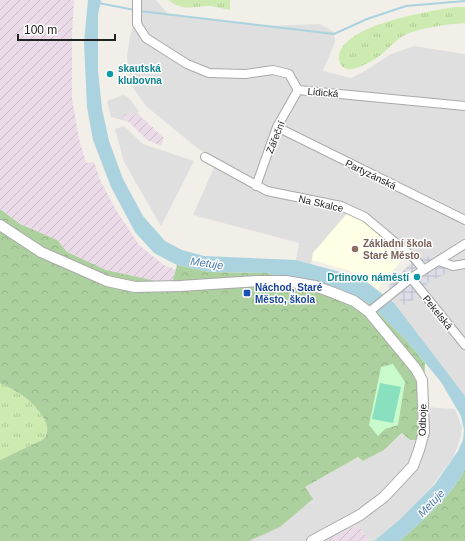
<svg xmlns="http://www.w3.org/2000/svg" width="465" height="541" font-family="Arial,sans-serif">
<defs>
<pattern id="industrial-furrows" width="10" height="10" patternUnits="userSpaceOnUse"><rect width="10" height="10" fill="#ebdbe8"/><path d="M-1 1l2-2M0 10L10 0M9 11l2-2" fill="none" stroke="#c9bcc7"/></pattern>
<pattern id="grass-tufts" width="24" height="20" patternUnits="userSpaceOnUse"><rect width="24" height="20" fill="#cdebb0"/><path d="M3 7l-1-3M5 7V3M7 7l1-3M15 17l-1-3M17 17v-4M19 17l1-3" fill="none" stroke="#b0c997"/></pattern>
<pattern id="forest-crowns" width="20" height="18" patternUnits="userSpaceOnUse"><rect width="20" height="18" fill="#add19e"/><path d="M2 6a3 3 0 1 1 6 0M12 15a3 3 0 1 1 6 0" fill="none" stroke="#95b388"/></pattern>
<pattern id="plaza-grid" width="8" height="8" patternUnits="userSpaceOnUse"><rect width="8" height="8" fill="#dddde8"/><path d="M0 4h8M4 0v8" fill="none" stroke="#bdbdc7"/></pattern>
</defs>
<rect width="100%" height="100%" fill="#f2efe9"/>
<!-- residential -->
<path fill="#e0dfdf" d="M139,0H156L168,14L216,21L268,26L320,24L334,32L335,42L323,71L351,78L365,71L391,54L414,46L465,54V396L385,296L413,263L351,209L313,253L311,264L296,260L299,243L193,215L217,161L196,147L146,106L131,85L127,57L130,36L139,9Z
M123,95L128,97L139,111L134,116H123L129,122L111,117L107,101Z
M124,126L143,144L194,161L161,226L124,162L115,129Z
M423,407L455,409L462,427L461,436L454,456L432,486L398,521L374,541H369L358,525L325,541H249L280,527L312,500L305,487L358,457L363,461L384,450L403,433L410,440Z"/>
<!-- industrial -->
<path fill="url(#industrial-furrows)" d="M0,0H74L72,35V99L79,139L86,163L94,162L100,180L116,210L139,245L164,265L176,270L173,280L165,283L106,270L67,252L57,240L20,224L0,209Z
M130,112L134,116L137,113L164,138L161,146L147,140L123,116Z
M358,525L369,541H325Z"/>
<!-- education -->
<path fill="#ffffe5" d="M351,209L395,248L393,251L402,260L377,289L348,270L312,260L313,253Z"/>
<!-- grass -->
<path fill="url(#grass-tufts)" d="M168,0H230V10C224,9 217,7 211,6C192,6 185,12 168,0Z
M455,7H465V23C448,24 417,28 403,36C393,42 385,53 375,59C370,62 364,65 359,67C355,68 351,70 347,69C342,68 339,63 339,58C339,25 430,11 455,7Z
M0,383C6,386 12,389 17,392C28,398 53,420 46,435C46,437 44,438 42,440L0,460Z"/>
<!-- forest -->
<path fill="url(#forest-crowns)" d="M0,209L20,224L57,240L67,252L106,270L165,283L173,280L177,265L210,272L266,273L305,280L338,288L370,304L407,341L425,363L423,407L417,440H410L402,433L384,450L363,461L358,457L305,487L313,499L280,527L249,541H0V460L42,440C44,438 46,437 46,435C53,420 28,398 17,392C12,389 6,386 0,383Z
M465,469V541H400C423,519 451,498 465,469Z"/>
<!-- park -->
<path fill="#c8facc" d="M393,364L405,382L398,425L385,429L378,436L369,425L381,367Z"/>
<!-- pitch -->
<path fill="#88e0be" d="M380,383L401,387L393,423L372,419Z"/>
<!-- plaza -->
<path fill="url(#plaza-grid)" d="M431,256L447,265L449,272L427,283V292L404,305L388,286L415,259Z"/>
<!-- water -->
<path fill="#aad3df" d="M88,0H101L98,15V70L102,109L109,141L123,179L143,216L165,241L182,250L204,256L296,260L362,278L394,303L465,396V469C451,498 423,519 400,541H374L398,521L435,484L458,451L463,440L464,430L461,416L441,382L407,341L370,304L338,288L305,280L266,273L210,272L177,265L154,253L135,232L111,187L93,140L87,107L84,42Z"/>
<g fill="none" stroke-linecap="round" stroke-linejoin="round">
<!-- stream -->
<path stroke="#aad3df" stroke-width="2" d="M98,3L135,10
M139,11L334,34L367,19L406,6L465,1"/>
<defs>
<path id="minor" d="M137,0V24L146,38L187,64L209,73L245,74L273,70L289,74L298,90L465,106
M277,127L465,220
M205,157L267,191L341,206L365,217L415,259L424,270
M256,186L277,127L298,90
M439,261L453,266L465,264
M411,278L465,345
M369,312L411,278L465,244"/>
<path id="tertiary" d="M0,225L41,252L107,281L135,287L180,286L258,281H286L315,286L334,293L354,301L369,312L416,369L422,380L424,432L419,450L413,466L384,497L360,515L312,541"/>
</defs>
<!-- minor casing -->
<use href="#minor" stroke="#a9a9a9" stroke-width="10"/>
<!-- tertiary casing -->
<use href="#tertiary" stroke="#a9a9a9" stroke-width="12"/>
<!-- minor -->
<use href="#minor" stroke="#fff" stroke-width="8"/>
<!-- tertiary -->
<use href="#tertiary" stroke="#fff" stroke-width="10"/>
</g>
<!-- markers -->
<g fill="#0f9aa8" stroke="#fff" stroke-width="1.5">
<circle cx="110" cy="74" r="4"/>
<circle cx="417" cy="277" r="4"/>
</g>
<circle fill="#8d6e63" stroke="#fff" stroke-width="1.5" cx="355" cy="249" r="4"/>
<rect fill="#1a4fb4" stroke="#fff" stroke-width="1.5" x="243" y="289" width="8" height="8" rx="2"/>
<g text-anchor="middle" stroke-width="3" stroke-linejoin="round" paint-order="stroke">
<!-- culture labels -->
<g font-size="10" font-weight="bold" fill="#0d838f" stroke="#fff" text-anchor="start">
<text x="118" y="72">skautská<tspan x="118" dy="12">klubovna</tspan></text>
<text x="409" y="281" text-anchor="end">Drtinovo náměstí</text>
</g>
<!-- street labels -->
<g font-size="10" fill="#222" stroke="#fff">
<text transform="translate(323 92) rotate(5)" y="4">Lidická</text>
<text transform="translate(275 137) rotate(-68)" y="4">Zářeční</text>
<text transform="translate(371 174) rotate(26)" y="4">Partyzánská</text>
<text transform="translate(321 203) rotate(13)" y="4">Na Skalce</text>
<text transform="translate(438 312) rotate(51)" y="4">Pekelská</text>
<text transform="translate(422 420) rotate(-88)" y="4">Odboje</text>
</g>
<!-- education labels -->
<g font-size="10" font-weight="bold" fill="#785e54" stroke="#fff" text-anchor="start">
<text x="363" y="247">Základní škola<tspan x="363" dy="12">Staré Město</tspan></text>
</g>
<!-- transit labels -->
<g font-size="10" font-weight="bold" fill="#164399" stroke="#fff" text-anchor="start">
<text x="255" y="291">Náchod, Staré<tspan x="255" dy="12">Město, škola</tspan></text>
</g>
<!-- water labels -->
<g font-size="11" font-style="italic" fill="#4a7aab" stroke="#fff">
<text transform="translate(207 263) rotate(8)" y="4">Metuje</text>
<text transform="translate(431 503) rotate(-46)" y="4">Metuje</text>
</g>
</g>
<!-- scale -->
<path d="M18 34v6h97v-6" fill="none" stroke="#222222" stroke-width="2"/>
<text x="24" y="34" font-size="12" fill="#222222" stroke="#ffffff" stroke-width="3" paint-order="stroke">100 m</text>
</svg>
